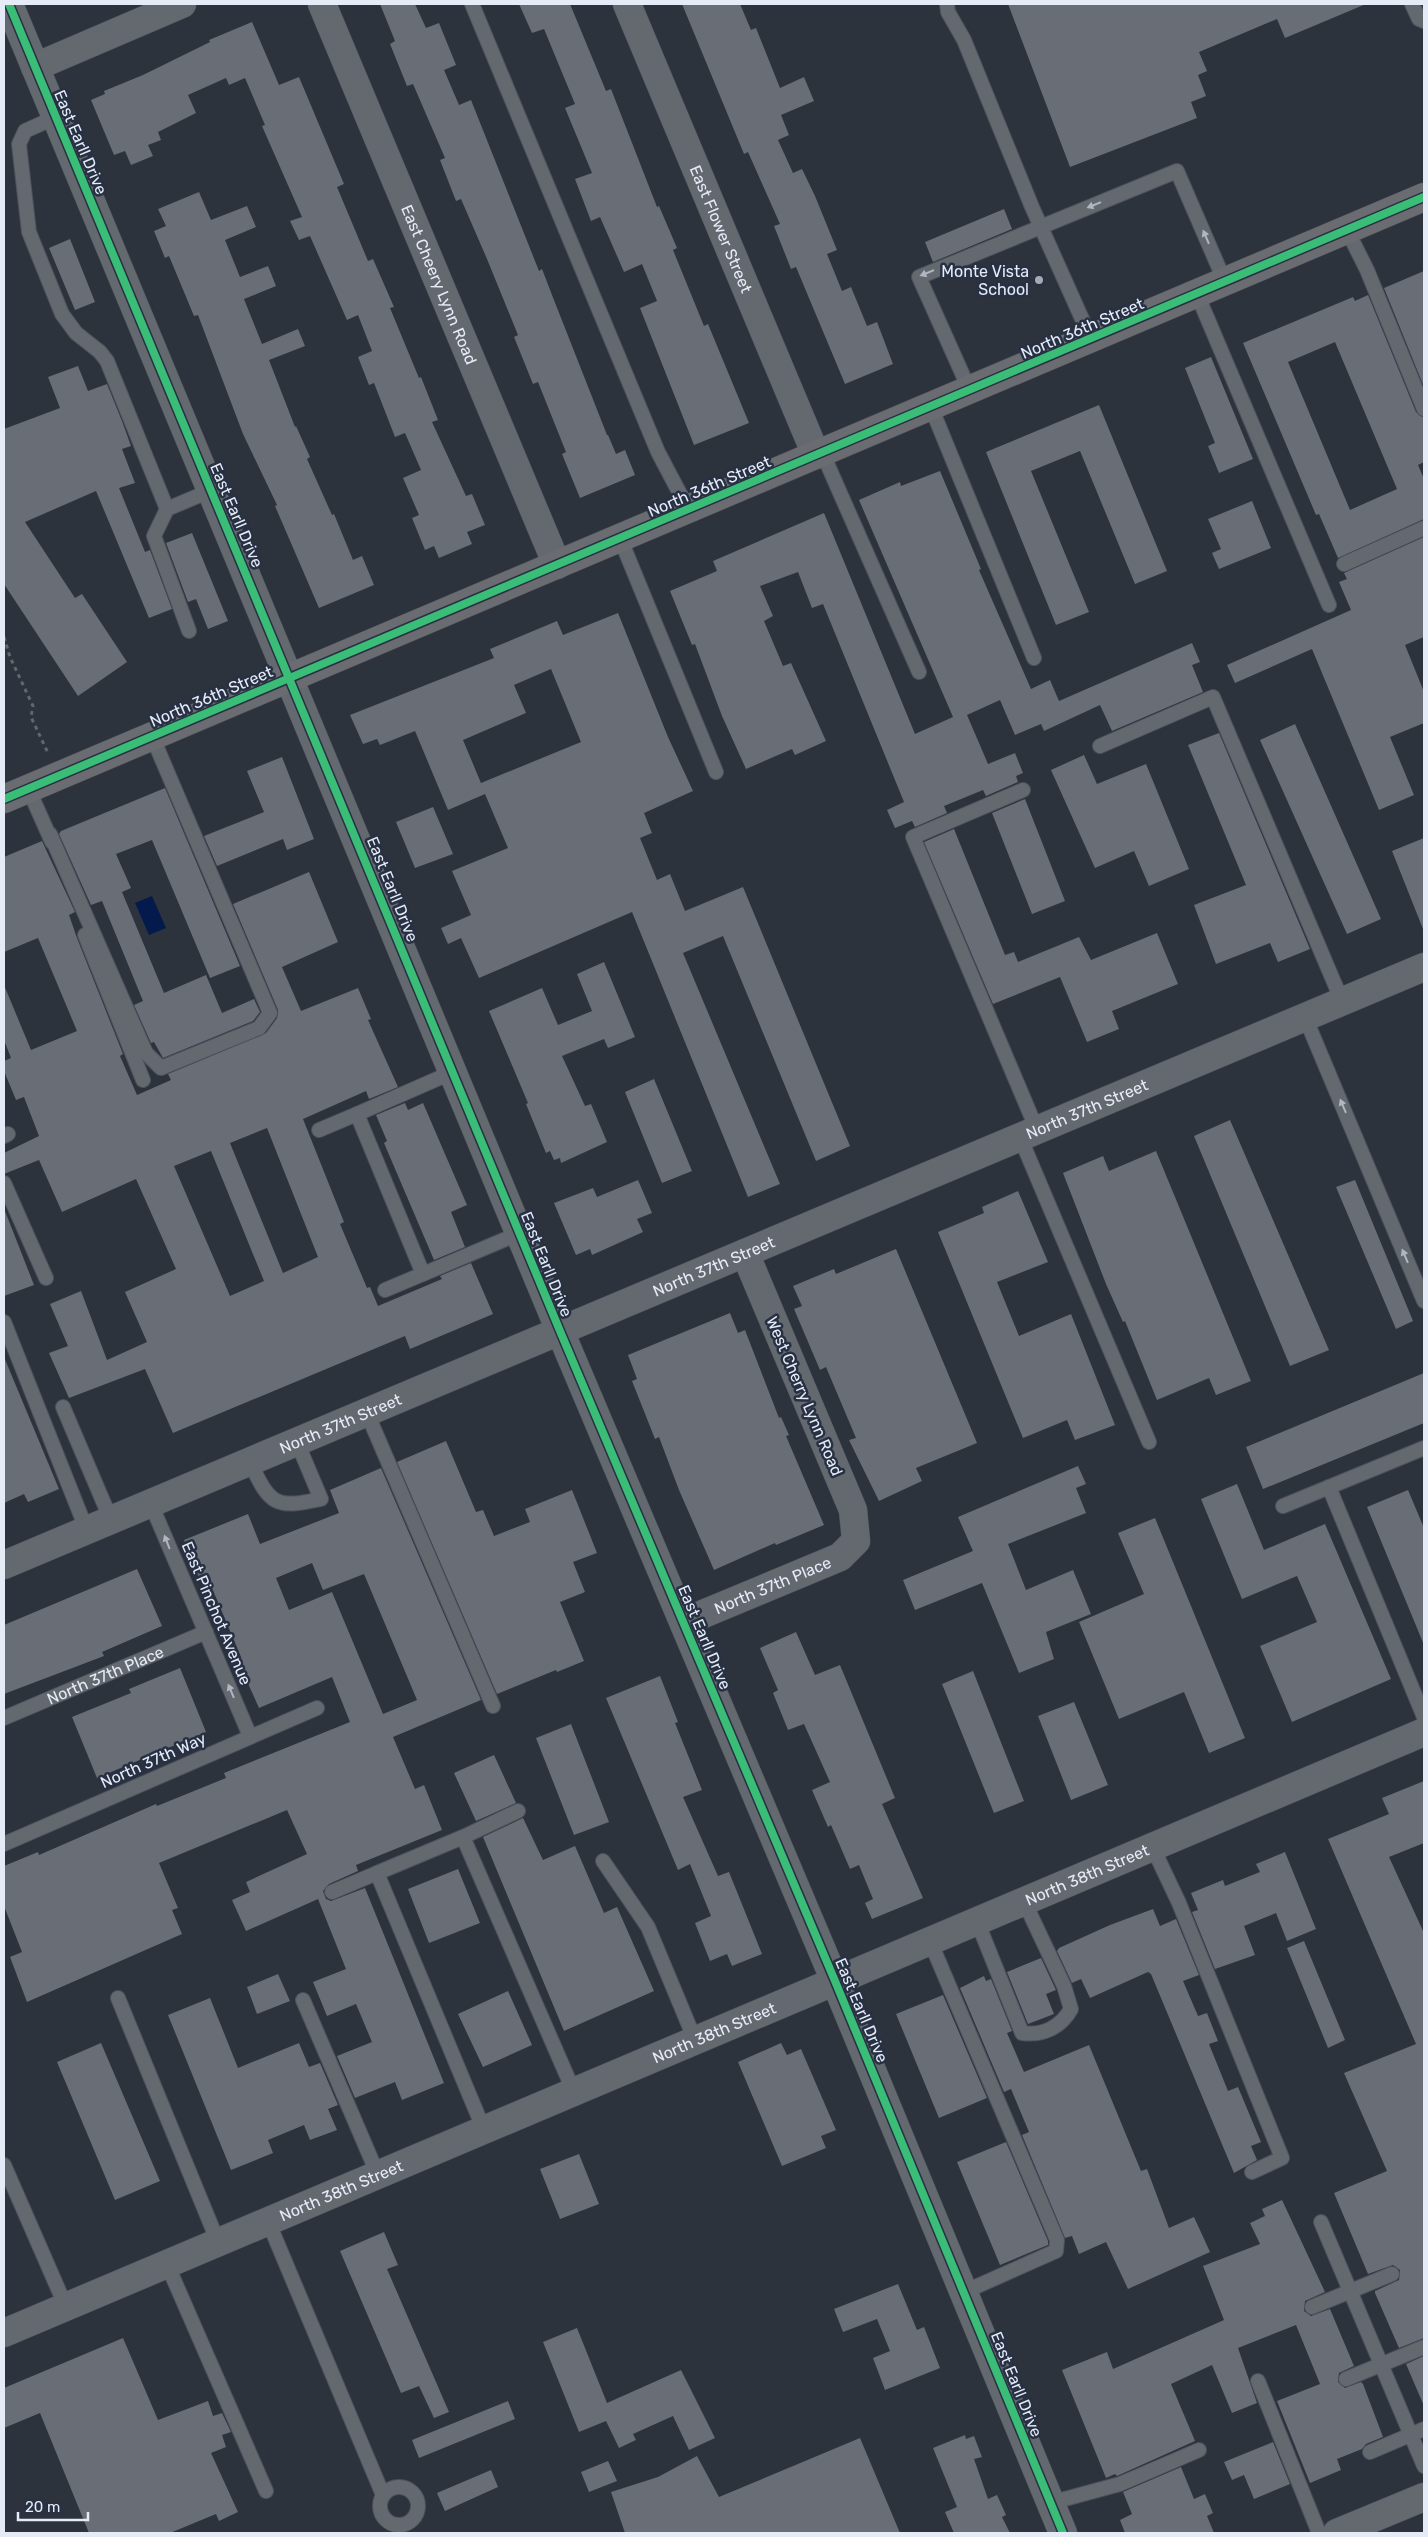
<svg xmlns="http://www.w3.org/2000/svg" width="1428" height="2537" font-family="Rubik,sans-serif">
<rect width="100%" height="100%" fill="#2d333d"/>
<!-- water -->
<path fill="#041a4c" d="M152,896L166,928L149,935L135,903Z"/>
<!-- building -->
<path fill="#686d76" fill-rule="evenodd" d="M380,4H415L426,28L439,23L456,65L444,70L459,105L471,100L539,271L542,269L552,295L607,435H608L616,454L625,450L635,475L580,498L562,454L566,452L538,382L533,384L514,337L518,335L487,259L461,199L456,201L440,160L445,158L413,84L407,86L390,44L395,41Z
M519,4H570L606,91L611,89L657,207L659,206L677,248L673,250L704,326L708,324L749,423L694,445L640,308L657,301L642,264L624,272L600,217L591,221L575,179L592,173L565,108L575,104L544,29L532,33Z
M682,4H740L751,30L756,28L780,88L804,77L814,101L781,115L789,135L778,140L793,173L802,169L815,196L837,250L827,254L842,291L851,287L867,326L877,322L893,364L845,384L796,267L791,269L774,226L780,224L748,152L744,154Z
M1008,4H1366L1285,38L1277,19L1199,52L1207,71L1198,75L1206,96L1191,102L1197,118L1070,167Z
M252,22L279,85L299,77L344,184L337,187L368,261L373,259L394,307L390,308L419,378L421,377L438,420L432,422L466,496L472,494L485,525L467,532L472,544L439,558L434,546L425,550L412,518L419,515L403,478L421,470L405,433L395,437L374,383L369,385L358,357L372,351L358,315L347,320L310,236L299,240L290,221L302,217L262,126L265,125L245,78L229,85L226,78L188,95L196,113L158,132L161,140L148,145L153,156L131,165L125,151L114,155L91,100L105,94L104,91L143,75L210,42L209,40Z
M199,192L211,220L247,206L256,227L225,240L240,277L268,266L276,286L244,299L262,344L298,329L305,346L269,360L295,427L296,426L310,457L307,459L332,515L334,514L353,560L362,556L374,585L319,608L275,506L277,505L243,434L198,315L194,316L169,256L165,258L154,231L166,226L158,209Z
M1004,209L1012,229L933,262L925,242Z
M70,239L95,302L75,310L49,248Z
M1424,271V387L1384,288Z
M1368,295L1416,412L1424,418V462L1418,465L1424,479V519L1338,558L1319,514L1316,515L1243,343L1353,297L1355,301ZM1335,342L1397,489L1350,510L1288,362Z
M1211,357L1253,459L1219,473L1208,446L1215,443L1185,368Z
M78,366L88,391L107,384L122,421L131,446L122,449L135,483L119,488L145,552L150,550L172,609L149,618L96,491L25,522L75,598L82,594L127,662L78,696L4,584V429L60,408L48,377Z
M1099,405L1167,571L1135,584L1080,451L1031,471L1089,612L1056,625L986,452Z
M940,471L981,569L979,570L1031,689L1050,680L1059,701L1192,643L1200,662L1192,665L1203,692L1112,731L1100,705L1044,731L1041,724L1015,735L1000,700L967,715L988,764L1015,753L1023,773L1016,776L1018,782L986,796L983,790L944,806L947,813L915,827L912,821L895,828L887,810L904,802L823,604L812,608L798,572L760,586L773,616L764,621L783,666L791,663L826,741L795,755L792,749L746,769L722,716L695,644L692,645L670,591L717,571L713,561L824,513L915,734L953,717L859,500L900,482L901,486Z
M1252,501L1271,548L1219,569L1212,553L1221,549L1208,519Z
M192,533L228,621L208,629L196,599L188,602L166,543Z
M1424,537V637L1405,645L1424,692V723L1390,737L1414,795L1379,810L1312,649L1235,683L1227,665L1351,610L1339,582L1347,579L1344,573Z
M618,613L668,737L693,791L644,813L652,833L640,838L657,880L670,874L685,911L743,887L850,1146L816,1161L723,936L683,953L780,1184L748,1197L632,912L479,978L461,938L448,944L441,928L471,915L452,871L508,848L485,794L448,810L415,731L380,745L377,739L363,744L350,715L494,658L490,649L557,621L563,635ZM551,669L581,742L481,783L463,740L526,713L514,685Z
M1295,724L1381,919L1347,934L1260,740Z
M1219,733L1310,949L1278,962L1270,943L1216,964L1194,905L1246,885L1188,745Z
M1084,755L1097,784L1146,764L1189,869L1149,886L1134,851L1095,868L1051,770Z
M282,757L314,839L287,850L283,839L217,866L204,836L264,812L247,771Z
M165,788L240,966L210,978L152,840L116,854L131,888L122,892L164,993L206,975L222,1013L254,999L260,1012L253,1021L163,1058L154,1042L151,1043L134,1005L143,1001L102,901L91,905L59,834L61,831Z
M1025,799L1065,901L1032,914L992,813Z
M433,807L453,854L415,868L396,822Z
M954,829L1005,955L1014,952L1018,962L1079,937L1091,960L1157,933L1178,984L1112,1011L1119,1029L1087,1042L1060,977L993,1004L924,842Z
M1424,838V929H1423L1392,851Z
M42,841L75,912L69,915L77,938L123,1054L120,1056L137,1095L171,1080L168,1074L266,1033L277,1018L278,1010L233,904L309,872L338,942L282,967L301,1011L358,988L371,1019L368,1020L398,1087L369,1099L366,1091L303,1119L344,1222L340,1224L367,1288L370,1287L378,1306L442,1279L440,1276L471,1263L493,1314L410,1349L405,1336L173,1433L145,1369L69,1398L49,1353L68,1346L50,1304L81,1291L107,1360L147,1342L125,1292L176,1269L136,1179L62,1212L39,1160L4,1174V1153L39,1136L24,1097L16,1100L4,1071V1061L11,1058L4,1040V985L31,1050L77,1031L38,938L4,952V857ZM267,1128L318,1257L283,1273L230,1143ZM211,1151L264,1281L230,1296L174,1166Z
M604,962L635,1037L608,1048L604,1039L562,1056L585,1106L591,1104L607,1142L561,1163L560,1158L554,1160L550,1151L546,1153L526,1104L528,1103L489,1011L542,988L558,1025L592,1011L577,974Z
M654,1079L692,1171L662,1183L625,1092Z
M405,1103L408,1110L423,1103L467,1205L451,1212L465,1247L434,1260L384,1143L387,1141L376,1115Z
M1230,1120L1329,1350L1290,1366L1194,1136Z
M1156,1151L1251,1381L1216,1395L1209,1378L1157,1400L1125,1321L1123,1322L1106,1284L1063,1173L1103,1156L1109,1171Z
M638,1180L652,1213L637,1219L643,1232L592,1255L590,1249L576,1255L554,1203L593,1188L597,1197Z
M1355,1180L1413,1321L1396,1329L1336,1187Z
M1018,1191L1048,1262L997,1282L1019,1336L1071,1314L1115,1425L1075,1440L1067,1420L1023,1438L938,1232L984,1213L982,1207Z
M5,1211L34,1285L4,1296V1212Z
M896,1249L977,1443L916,1468L922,1481L879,1501L849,1440L856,1438L826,1367L820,1370L794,1309L802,1306L793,1286L834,1269L836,1274Z
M730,1313L738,1333L745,1330L779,1418L781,1417L789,1435L786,1436L824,1525L776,1545L775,1543L714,1570L679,1490L659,1437L655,1439L632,1381L637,1379L628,1355Z
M4,1357L59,1489L28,1502L24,1494L4,1503Z
M1424,1373V1423L1263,1489L1246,1447Z
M446,1441L476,1512L483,1510L494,1536L530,1522L525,1509L572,1490L597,1553L573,1562L585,1592L560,1602L584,1661L557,1672L556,1670L497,1694L397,1462Z
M1078,1466L1086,1484L1076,1488L1086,1513L1008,1544L1026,1590L1073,1570L1091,1614L1046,1632L1054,1659L1019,1673L982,1583L915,1610L903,1580L973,1551L958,1517Z
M381,1468L481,1700L393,1737L415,1789L424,1785L442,1830L356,1865L358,1871L329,1884L323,1891L326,1899L331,1901L365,1888L444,2083L402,2100L395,2082L355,2098L337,2056L372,2042L356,2004L327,2016L313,1982L346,1969L318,1899L246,1931L232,1900L250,1892L246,1882L307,1854L287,1810L159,1863L178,1908L172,1910L182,1934L27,2002L10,1957L22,1952L4,1906V1866L38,1852L39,1855L156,1804L157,1806L226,1778L224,1773L350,1722L332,1677L259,1708L237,1659L241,1657L212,1588L204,1591L184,1540L248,1514L260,1544L339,1513L330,1490ZM312,1563L323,1590L364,1574L417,1700L383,1714L332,1592L289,1610L276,1578Z
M1237,1484L1264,1550L1325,1524L1391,1679L1292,1722L1260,1646L1317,1622L1297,1576L1242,1599L1201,1499Z
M1408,1490L1424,1528V1645L1367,1507Z
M1155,1518L1245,1738L1209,1753L1184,1692L1119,1719L1079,1622L1144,1594L1118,1533Z
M137,1569L162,1626L102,1652L104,1656L4,1694V1625Z
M796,1632L815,1675L840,1665L895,1798L882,1804L923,1898L872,1919L865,1903L873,1899L859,1865L850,1869L831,1825L828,1827L812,1790L830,1782L804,1724L788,1730L773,1693L778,1690L760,1648Z
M180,1668L206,1732L97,1778L72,1717L131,1693L129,1689Z
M973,1671L1024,1801L994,1813L942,1684Z
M660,1676L678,1722L675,1723L702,1790L683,1797L718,1876L729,1872L762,1954L732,1966L727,1954L710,1961L695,1923L711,1916L690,1864L678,1870L606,1698Z
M1074,1702L1108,1785L1071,1800L1038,1716Z
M571,1724L609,1822L574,1835L536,1738Z
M494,1755L516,1803L476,1821L454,1773Z
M1424,1781V1843L1389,1857L1424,1933V2338L1399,2348L1375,2293V2291L1399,2280L1400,2270L1393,2265L1368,2274L1334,2193L1387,2171L1344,2073L1416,2044L1328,1839L1389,1814L1382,1798Z
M523,1818L543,1860L575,1846L604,1913L617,1907L654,1991L564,2031L483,1837Z
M1285,1852L1316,1929L1287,1941L1276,1913L1244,1926L1255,1955L1215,1969L1192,1912L1198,1910L1191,1893L1223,1880L1225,1886L1260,1872L1256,1864Z
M458,1869L480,1923L429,1943L408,1889Z
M1153,1909L1160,1926L1176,1919L1199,1975L1183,1981L1198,2016L1207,2013L1218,2041L1209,2044L1228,2091L1238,2087L1261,2142L1251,2146L1257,2160L1234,2173L1151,1974L1148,1972L1090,1998L1081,1979L1072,1983L1057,1951L1059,1948L1110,1925Z
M1304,1941L1345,2040L1328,2048L1287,1948Z
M1041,1958L1056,1990L1046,1994L1054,2014L1028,2024L1007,1972Z
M278,1974L290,2001L257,2014L247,1987Z
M984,1976L986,1981L991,1979L1012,2031L1007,2033L1024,2072L1089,2045L1141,2171L1147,2169L1169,2228L1194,2217L1210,2252L1128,2289L1106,2242L1079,2254L1072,2236L1065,2238L1022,2135L1029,2132L1011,2089L1004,2092L960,1988Z
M508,1991L532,2045L483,2067L458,2014Z
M943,1995L987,2098L939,2118L896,2014Z
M210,1998L238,2068L299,2043L309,2067L320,2063L338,2105L328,2109L337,2130L310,2140L304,2125L268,2140L273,2153L231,2170L168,2015Z
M101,2043L160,2181L115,2200L57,2062Z
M781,2043L787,2055L801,2049L836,2130L821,2136L826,2148L782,2166L738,2062Z
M1006,2142L1048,2241V2245L1000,2265L957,2162Z
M579,2154L599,2204L560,2219L540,2169Z
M1282,2200L1325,2292L1305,2301L1304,2311L1311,2316L1330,2309L1354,2366L1339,2373L1338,2382L1345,2388L1361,2382L1363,2384L1383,2437L1366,2444L1362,2449L1337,2459L1341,2470L1310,2483L1277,2401L1320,2384L1296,2325L1238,2348L1257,2403L1232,2413L1212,2365L1171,2384L1195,2441L1117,2476L1115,2474L1106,2478L1062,2370L1107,2352L1113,2369L1224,2320L1203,2266L1260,2244L1250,2223L1265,2216L1262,2209Z
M384,2232L398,2265L387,2269L449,2412L434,2418L419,2386L401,2393L340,2251Z
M898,2284L917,2330L924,2327L940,2368L885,2390L873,2358L890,2351L877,2319L843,2332L834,2309Z
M577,2328L607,2403L681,2370L715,2438L689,2450L673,2416L633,2434L636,2440L619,2448L606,2421L579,2432L543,2342Z
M123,2338L158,2420L208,2401L213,2416L222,2413L231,2432L222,2435L226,2447L211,2453L238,2512L219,2521L216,2514L170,2533H89L40,2413L4,2428V2388Z
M1424,2356V2406L1406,2364Z
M508,2401L515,2419L419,2458L412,2440Z
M965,2435L966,2439L974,2436L982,2457L974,2459L988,2499L997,2495L1006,2515L1002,2517L1010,2533H954L945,2512L957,2507L933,2448Z
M860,2438L900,2533H625L611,2492L658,2477L697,2456L719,2497Z
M1273,2442L1290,2484L1254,2499L1244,2475L1232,2480L1224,2462Z
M608,2461L617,2481L589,2492L581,2472Z
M1181,2467L1194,2499L1205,2494L1213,2513L1207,2516L1214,2533H1125L1120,2520L1132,2514L1123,2492Z
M491,2470L498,2487L445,2511L437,2493Z"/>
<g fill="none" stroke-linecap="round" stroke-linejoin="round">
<defs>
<g id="lane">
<path d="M472,4L658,452L688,509"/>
<path d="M947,4L948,12L964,40L1032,207L1091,339"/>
<path d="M1412,4L1419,19L1424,21"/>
<path d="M56,117L25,131L19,144L20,153L29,232L62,314L76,333L100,352L107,361L167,509L212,490"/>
<path d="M1347,230L1367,270L1424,409"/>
<path d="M1197,294L1329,605"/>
<path d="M970,391L919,277L1177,171L1225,282"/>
<path d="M931,407L1034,658"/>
<path d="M822,452L919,672"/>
<path d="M167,509L154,536L189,631"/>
<path d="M620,538L716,772"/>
<path d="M1344,564L1424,528"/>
<path d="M1100,746L1213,697L1342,1001"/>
<path d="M28,788L52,842"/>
<path d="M1023,790L913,837L1037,1130"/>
<path d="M50,834L146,1053L161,1068L259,1028L270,1013L152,736"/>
<path d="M85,935L143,1080"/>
<path d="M1305,1017L1424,1301"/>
<path d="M453,1072L357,1114L423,1274L520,1233"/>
<path d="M319,1130L357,1114"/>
<path d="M4,1136L8,1134"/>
<path d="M1020,1137L1149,1442"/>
<path d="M4,1183L46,1278"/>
<path d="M385,1290L423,1274"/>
<path d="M4,1322L87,1531"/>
<path d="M63,1407L111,1520"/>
<path d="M367,1413L493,1706"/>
<path d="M250,1462C270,1505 275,1509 321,1499L297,1442"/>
<path d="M1329,1487L1424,1717"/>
<path d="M151,1504L250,1736"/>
<path d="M1283,1506L1424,1448"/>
<path id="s1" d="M4,1718L206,1632"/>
<path d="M463,1837L518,1811"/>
<path d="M4,1844L317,1708"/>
<path d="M1152,1846L1179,1903L1282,2158L1252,2172"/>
<path d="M603,1861L648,1927L695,2040"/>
<path d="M332,1892L377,1873"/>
<path d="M977,1921L1022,2033C1043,2036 1061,2027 1071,2009L1064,1986L1024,1901"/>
<path d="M930,1941L1057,2240L1056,2251L964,2292"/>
<path d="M118,1998L218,2242"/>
<path d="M303,2000L378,2175"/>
<path d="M484,2130L377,1873L463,1837L574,2092"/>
<path d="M4,2165L66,2307"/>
<path d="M268,2221L383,2495"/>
<path d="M1321,2222L1424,2466"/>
<path d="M167,2264L266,2491"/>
<path d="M1312,2307L1392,2274"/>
<path d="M1346,2379L1424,2347"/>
<path d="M1258,2381L1319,2533"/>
<path d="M1370,2452L1424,2429"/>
<circle cx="399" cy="2506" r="19"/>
<path d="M1050,2503L1120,2484L1199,2450"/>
</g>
<g id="street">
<path d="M9,4L560,1331L835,1981L1063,2533"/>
<path id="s2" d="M322,4L557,565"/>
<path id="s3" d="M627,4L816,455"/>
<path d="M35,67L182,4"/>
<path id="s4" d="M4,1565L1424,967"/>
<path id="s5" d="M684,1622L840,1557L856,1541L853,1510L745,1253"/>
<path id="s6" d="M4,2333L1424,1732"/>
<path d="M1337,2533L1424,2497"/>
</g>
<path id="secondary" d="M4,799L1424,197"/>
</defs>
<!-- lane casing -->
<use href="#lane" stroke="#4c515a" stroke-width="16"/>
<!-- street casing -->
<use href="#street" stroke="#4c515a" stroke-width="29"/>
<!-- secondary casing -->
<use href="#secondary" stroke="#4c515a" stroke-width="29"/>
<!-- path -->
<path stroke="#63676d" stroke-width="3" stroke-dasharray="4 4" stroke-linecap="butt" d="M4,637L10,657L33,706L31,717L48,753"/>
<!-- lane -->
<use href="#lane" stroke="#646970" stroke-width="14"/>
<!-- street -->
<use href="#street" stroke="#646970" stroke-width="28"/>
<!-- secondary -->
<use href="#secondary" stroke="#6b6c71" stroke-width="28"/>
<defs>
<path id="cycleway" d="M9,4L560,1331L835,1981L1063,2533
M4,799L1424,197"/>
</defs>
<!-- cycleway casing -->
<use href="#cycleway" stroke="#273143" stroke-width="11"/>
<!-- cycleway -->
<use href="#cycleway" stroke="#3abd76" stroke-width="8"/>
</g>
<!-- one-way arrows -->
<defs><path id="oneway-solid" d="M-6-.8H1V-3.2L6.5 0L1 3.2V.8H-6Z" transform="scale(1.25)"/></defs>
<g fill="#b1b7c1">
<use href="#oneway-solid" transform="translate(1094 205) rotate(158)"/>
<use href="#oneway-solid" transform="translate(1206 237) rotate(-113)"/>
<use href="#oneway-solid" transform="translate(927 273) rotate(158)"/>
<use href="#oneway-solid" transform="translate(1343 1106) rotate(-113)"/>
<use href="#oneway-solid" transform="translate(1405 1256) rotate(-113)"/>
<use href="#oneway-solid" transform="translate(167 1542) rotate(-111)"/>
<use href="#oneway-solid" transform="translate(231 1691) rotate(-113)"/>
</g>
<!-- markers -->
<circle fill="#a5abb6" stroke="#273143" stroke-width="2" cx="1039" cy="280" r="5"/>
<g text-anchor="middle" stroke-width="5" stroke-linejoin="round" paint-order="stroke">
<!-- street labels -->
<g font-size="16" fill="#e5ebf7" stroke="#273143">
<text transform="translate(81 142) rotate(67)" y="6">East Earll Drive</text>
<text dy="6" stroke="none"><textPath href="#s3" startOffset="244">East Flower Street</textPath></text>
<text dy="6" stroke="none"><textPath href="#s2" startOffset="304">East Cheery Lynn Road</textPath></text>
<text transform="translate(1082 328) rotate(-23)" y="6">North 36th Street</text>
<text transform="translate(709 486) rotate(-23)" y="6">North 36th Street</text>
<text transform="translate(237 515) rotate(67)" y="6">East Earll Drive</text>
<text transform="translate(211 696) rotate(-23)" y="6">North 36th Street</text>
<text transform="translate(393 889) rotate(68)" y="6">East Earll Drive</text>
<text dy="6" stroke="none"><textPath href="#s4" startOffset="1175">North 37th Street</textPath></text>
<text transform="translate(547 1264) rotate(68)" y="6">East Earll Drive</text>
<text dy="6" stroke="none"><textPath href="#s4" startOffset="770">North 37th Street</textPath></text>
<text transform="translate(805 1396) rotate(67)" y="6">West Cherry Lynn Road</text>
<text dy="6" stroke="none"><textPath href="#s4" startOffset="365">North 37th Street</textPath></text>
<text dy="6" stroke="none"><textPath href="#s5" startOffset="96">North 37th Place</textPath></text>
<text transform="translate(217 1613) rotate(67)" y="6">East Pinchot Avenue</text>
<text transform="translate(705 1637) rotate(67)" y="6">East Earll Drive</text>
<text dy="6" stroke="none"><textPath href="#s1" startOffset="110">North 37th Place</textPath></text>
<text transform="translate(153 1760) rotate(-24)" y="6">North 37th Way</text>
<text dy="6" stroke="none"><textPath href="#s6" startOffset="1176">North 38th Street</textPath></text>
<text transform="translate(862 2010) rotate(67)" y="6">East Earll Drive</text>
<text dy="6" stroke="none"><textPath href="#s6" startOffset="771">North 38th Street</textPath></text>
<text dy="6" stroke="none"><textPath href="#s6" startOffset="366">North 38th Street</textPath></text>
<text transform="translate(1017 2384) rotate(68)" y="6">East Earll Drive</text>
</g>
<!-- poi labels -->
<g font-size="16" fill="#e5ebf7" stroke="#273143" text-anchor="end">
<text x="1029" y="277">Monte Vista<tspan x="1029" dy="18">School</tspan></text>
</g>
</g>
<!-- border -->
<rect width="1428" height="2537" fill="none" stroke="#e5ebf7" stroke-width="10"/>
<!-- scale -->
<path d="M18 2512v8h70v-8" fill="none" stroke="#e5ebf7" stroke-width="2.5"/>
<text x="25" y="2512" font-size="15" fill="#e5ebf7" stroke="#273143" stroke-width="4" paint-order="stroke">20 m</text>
</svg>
